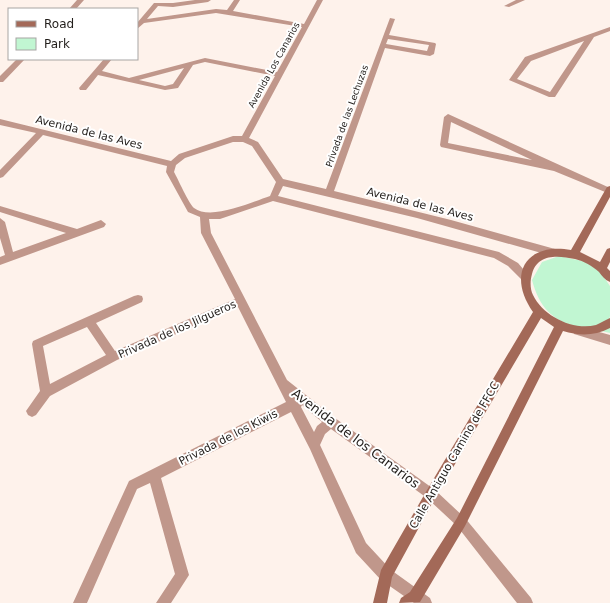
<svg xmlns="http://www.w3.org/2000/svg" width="610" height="603" font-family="'DejaVu Sans',sans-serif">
<rect width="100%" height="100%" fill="#fef2eb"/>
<!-- green -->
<path fill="#c1f6d2" d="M559,256L587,262L601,273L610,286V316L609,320L610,321V333C600,330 589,330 579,327C551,321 539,306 532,280L542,262Z"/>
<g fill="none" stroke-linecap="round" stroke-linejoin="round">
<!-- minor -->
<path fill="#c0978b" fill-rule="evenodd" d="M77,0H84L76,9H69Z
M195,0H211L208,2L173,7L158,6L147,19L216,9L227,10L234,0H240L233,11L304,24L317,0H323L249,138L258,142L283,179L326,189L390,18L395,19L389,35L435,43L436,44L434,54L430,56L385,48L334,191L451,220L555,249L557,252L555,255L552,256L417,218L283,186L278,196L499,252L518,263L529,276L527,279H521L508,266L494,258L273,201L220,219H209L211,233L287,380L335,418L435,490L465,518L531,598L533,603H517L457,526L427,498L331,429L325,434L320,445L366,543L391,570L430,598L432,603H414L381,580L356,553L310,449L291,412L161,478L189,575L171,603H156L175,574L150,483L137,489L87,603H73L129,481L286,402L238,307L117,360L50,396L36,415L32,417L28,415L26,411L40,391L32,344L33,341L134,296L138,295L142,296L143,299L142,302L96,323L115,351L235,299L201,233L200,217L188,212L166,172L167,166L43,135L3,177L0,178V170L36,133L0,125V119L171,161L179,154L233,136H242L275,76L205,62L193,65L178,88L165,90L98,75L86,90H80L79,88L104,59H112L102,71L129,78L205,58L277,72L302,27L216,13L144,23L137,29V23L154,3H173ZM388,39L429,45L427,51L386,44ZM184,68L173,84L165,86L139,80ZM233,142H243L252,146L276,182L270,196C252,202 211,221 194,208C189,204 178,179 174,172L176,165L185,158ZM87,327L106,355L50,384L43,346ZM302,405L322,422L317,426L314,432L301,407Z
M516,0H525L509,7L504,6Z
M610,27V31L594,37L555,97H549L509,80L525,57ZM584,41L550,92L517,79L531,61Z
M17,59H25L3,82H0V76Z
M448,114L610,188V194L554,171L441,147L440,145L444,117ZM451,122L532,160L448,143Z
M0,206L77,229L101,220L106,224L104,227L0,265V257L5,255L0,238V218L5,222L13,252L66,233L0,212Z
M578,326L610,335V345L574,334L573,331L574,328Z"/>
<!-- secondary -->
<path fill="#a36958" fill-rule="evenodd" d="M610,186V197L580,252L600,262L607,249L610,248V262L607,268L610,271V282C605,280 602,276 599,272C592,266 584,261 575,259C557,255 537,254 532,274C530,281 530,289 533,295C543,316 573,331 596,325C601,323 605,320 610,318V328C594,336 580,336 563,331L465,526L420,602L399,603L401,598L410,592L457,518L554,327L541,318L435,498L392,577L387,603H373L381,570L427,490L533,312C507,275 525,242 571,250L607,187Z"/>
</g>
<g text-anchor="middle" stroke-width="4" stroke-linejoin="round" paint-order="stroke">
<!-- far-street labels -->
<g font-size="9" fill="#221e1b" stroke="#fff">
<text transform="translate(274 65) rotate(-61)" y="3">Avenida Los Canarios</text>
<text transform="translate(347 116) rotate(-70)" y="3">Privada de las Lechuzas</text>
</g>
<!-- street labels -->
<g font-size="11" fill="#221e1b" stroke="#fff">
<text transform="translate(89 132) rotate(14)" y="4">Avenida de las Aves</text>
<text transform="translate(420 204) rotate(14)" y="4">Avenida de las Aves</text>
<text transform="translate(177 329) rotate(-24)" y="4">Privada de los Jilgueros</text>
<text transform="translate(228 437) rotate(-27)" y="4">Privada de los Kiwis</text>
<text transform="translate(454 455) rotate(-60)" y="4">Calle Antiguo Camino de FFCC</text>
</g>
<!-- near-street labels -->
<g font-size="13" fill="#221e1b" stroke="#fff">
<text transform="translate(356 438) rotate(37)" y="5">Avenida de los Canarios</text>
</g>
</g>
<!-- legend -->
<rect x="8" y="8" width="130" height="52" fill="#ffffff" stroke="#a7a5a4"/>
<rect x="16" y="21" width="20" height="6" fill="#a36958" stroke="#a7a5a4"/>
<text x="44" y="28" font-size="12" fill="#221e1b">Road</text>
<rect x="16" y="38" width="20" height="12" fill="#c1f6d2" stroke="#a7a5a4"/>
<text x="44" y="48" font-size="12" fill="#221e1b">Park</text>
</svg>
